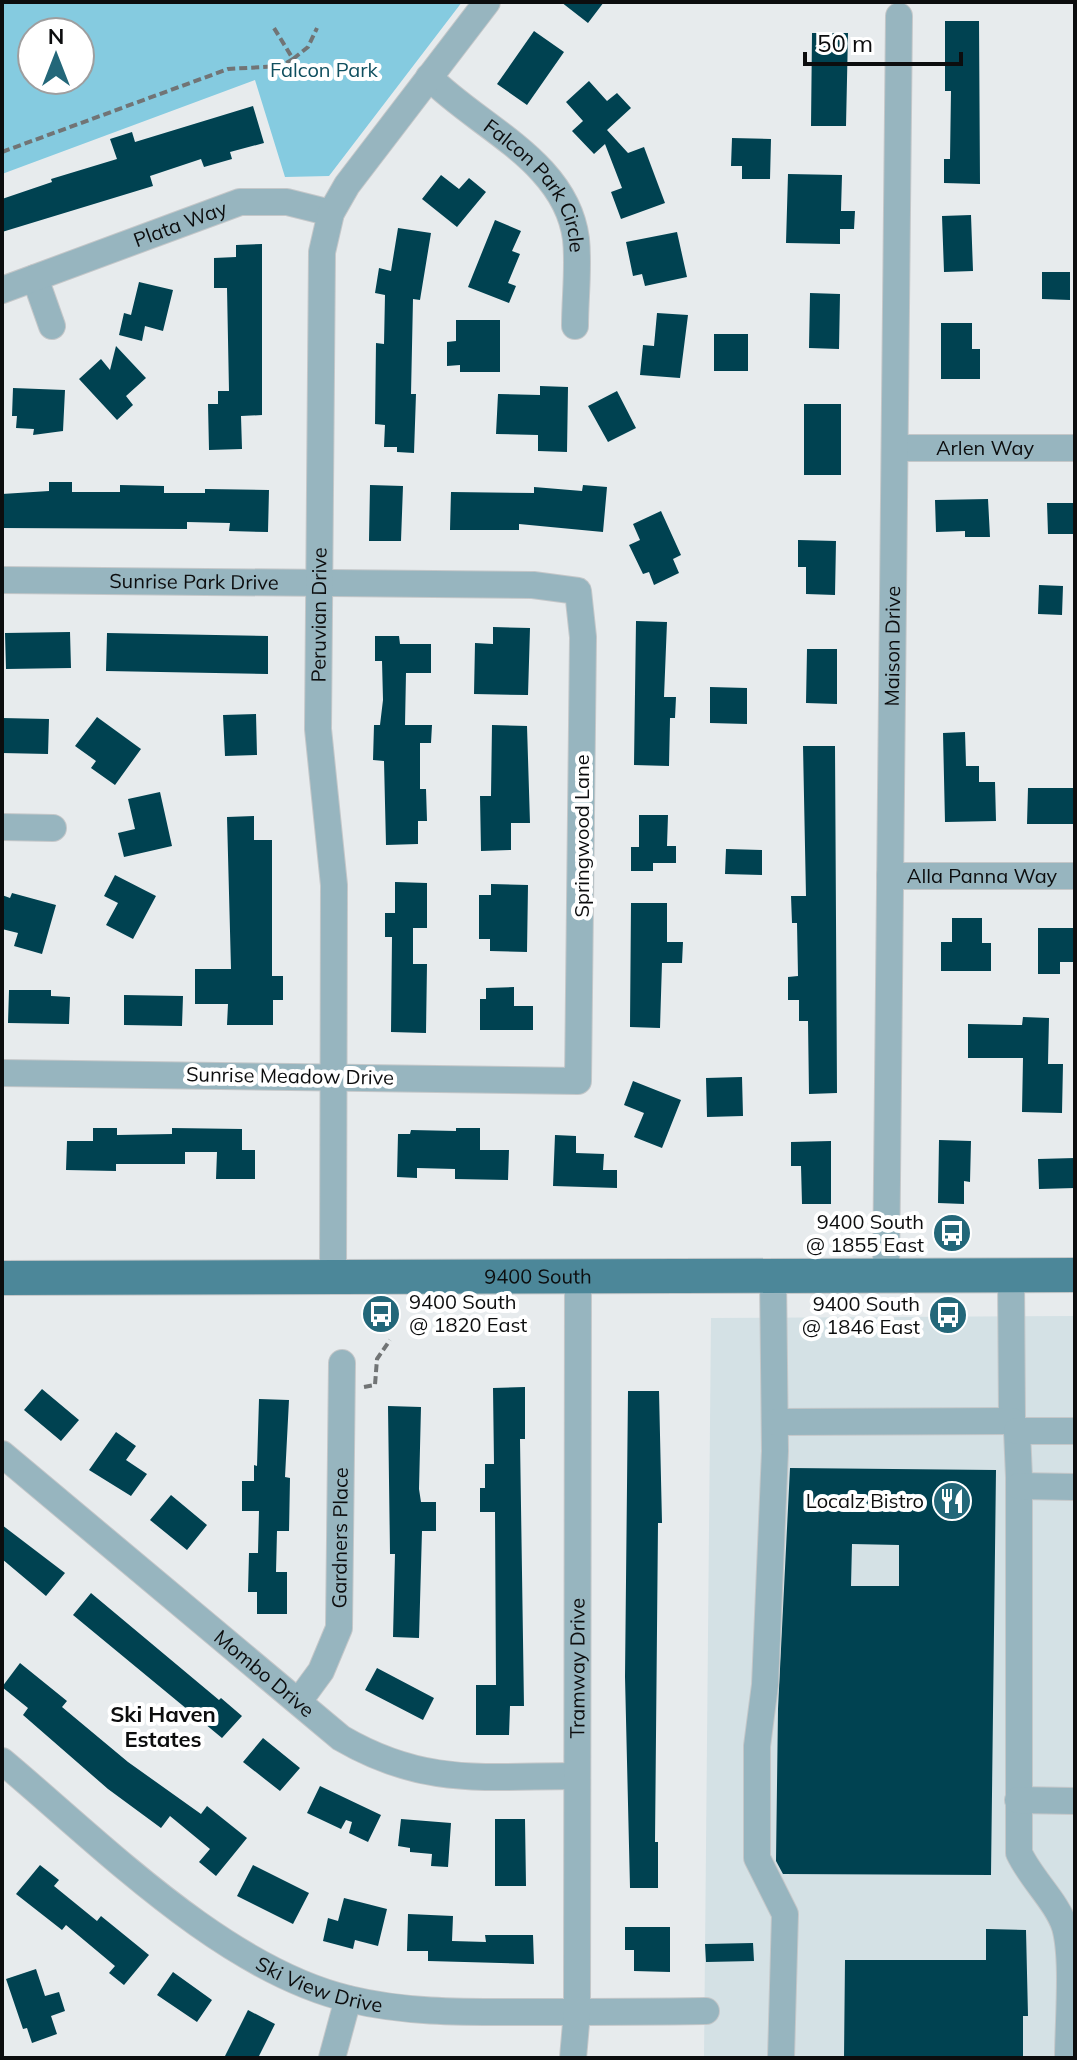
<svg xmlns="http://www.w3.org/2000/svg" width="1077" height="2060" font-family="Mulish,sans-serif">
<rect width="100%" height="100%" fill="#e7ebed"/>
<!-- built -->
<path fill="#d4e1e5" d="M1075,1316V2058H704L711,1318Z"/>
<!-- green -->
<path fill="#85cbe0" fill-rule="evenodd" d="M2,2H462L329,176L285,177L255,80L2,174ZM32,32H80V80H32Z"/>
<!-- building -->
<path fill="#004251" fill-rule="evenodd" d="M561,2H604L588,23Z
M945,21H979L980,184L944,183V159H950L951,91H945Z
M534,31L564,52L527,105L497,84Z
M812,33H848L846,126H811Z
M589,81L607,101L617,93L631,108L607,130L628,153L644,147L665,203L621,219L611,192L622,188L605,144L594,154L572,131L583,121L566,102Z
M253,106L264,143L230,152L232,159L204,167L201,159L150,176L153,186L2,232V199L52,182L51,179L117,159L110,139L132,132L135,142Z
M732,138L771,139L770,179H742V166H731Z
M788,174L842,175L841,211H855L854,229H840V244L786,243Z
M441,175L459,189L469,178L486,192L457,227L422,199Z
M971,215L973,271L944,272L942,216Z
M495,220L521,231L512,251L520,254L508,283L516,286L509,303L468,287Z
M398,228L431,233L420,300L413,299L411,394H416L414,453L397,452V447H384L385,425L375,424L376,343L384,344L385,295L375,293L379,268L391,271Z
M677,232L687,277L645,286L642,274L633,276L626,242Z
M262,244V415L241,416L242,449L209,450L208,404H218V391H229L227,288H214V258L236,257V245Z
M1042,272H1070V300L1042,299Z
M139,282L173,290L163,331L145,326L142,341L119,335L124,313L131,315Z
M810,293L840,294L839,349L809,348Z
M657,313L688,315L680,378L640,375L643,345L654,346Z
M456,320H500V372H460V365L447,366V342L456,341Z
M941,323H972V349H980V379H941Z
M714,334H748V371H714Z
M116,346L146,378L126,396L133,405L117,420L79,379L101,359L110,370Z
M540,386L568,387L567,452L538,451V435L496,434L498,394L540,395Z
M13,388L65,390L63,431L33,435L34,429L16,428L17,416H12Z
M617,391L636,428L608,442L588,406Z
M804,404H841V475H804Z
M49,482H72V492H120V485L164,486V493H205V489L269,490L268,532L229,531L230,523L187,522V529L2,528V494L49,491Z
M370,485L403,486L401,541H369Z
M583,485L607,487L603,532L519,524V530H450L451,492L534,493V487L582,491Z
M988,499L990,537H965V531L936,532L935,500Z
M1047,503H1075V534H1048Z
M661,511L681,555L673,559L679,573L654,585L649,572L643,574L629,545L640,540L633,524Z
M798,540L836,541L835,595L806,594V567H798Z
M1039,585L1063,586L1062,615L1038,614Z
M636,621L667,622L664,697H676L675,718H670L669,766L634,765Z
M493,627L530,628L528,695L474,694L475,643L493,644Z
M70,632L71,668L6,669L5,633Z
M107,633L268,636V674L106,671Z
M375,636H399L400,644H431V673H406L405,725H432L431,743H420V789H426L427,821H418V844L386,845L384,761L373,760L374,725H380L383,700L382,661H375Z
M807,649H837V704L806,703Z
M710,687L747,688V724L710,723Z
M256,714L257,755L225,756L223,715Z
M97,717L141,749L115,785L91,768L96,761L75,746Z
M2,718L49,719L48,754L2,753Z
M492,725L527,726L530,823H511V850L481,851L480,796H491Z
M965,732L966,766H979V782H995L996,821L945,822L943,733Z
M803,746H835L837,1093L809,1094L808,1021H799V1000H788V977L798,976L797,923H792L791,896H806Z
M1028,788H1075V824H1027Z
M160,792L172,846L124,857L118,833L135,829L128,799Z
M639,815H668L667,846H676V863H653V871H631V847H639Z
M254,816V840H272V976H283V1000H273V1025H227L228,1004H195V969H231L227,817Z
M726,849L762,850V875L725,874Z
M115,875L156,896L133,939L106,925L118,903L104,896Z
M395,882L427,883V928H413V964H427L426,1033L391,1032L392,937H385V913H395Z
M491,884L528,885L527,952L490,951V939H479V895H491Z
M12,893L56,905L42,954L14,946L18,933L2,929V895L10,898Z
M631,903H667V942H683L682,963H662L660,1028L630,1027Z
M952,918H982V943H991V971H941V942H952Z
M1038,928H1075V962H1060V974H1038Z
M514,987V1006H533V1030H480V999H486V988Z
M9,990H51V996L70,997L69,1024L8,1023Z
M124,995L183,996L182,1026L124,1025Z
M1023,1017L1049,1018L1048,1064H1063L1062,1113L1022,1112L1023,1058H968V1024L1022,1025Z
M742,1077L743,1116L707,1117L706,1078Z
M633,1081L681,1100L662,1148L634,1137L644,1113L624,1105Z
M93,1128H117V1135L172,1134V1128L242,1129V1150H255V1179H216L217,1152H185V1164H116V1171L66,1170L67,1141H93Z
M456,1128H480V1150H509L508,1180L455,1179V1169L417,1168V1178L397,1177L398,1134H410L411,1130L456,1131Z
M555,1135L576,1136V1153L604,1154L603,1170H617V1188L553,1186Z
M939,1140L971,1141L970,1182L964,1181V1204L938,1203Z
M831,1141V1204H802L801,1166H791V1142Z
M1075,1158V1188L1039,1189L1038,1159Z
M525,1387V1439H520L524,1706H510L509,1735H476V1685H496L495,1512H480V1488H485V1464H494L493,1388Z
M42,1389L79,1420L61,1441L24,1410Z
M628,1391H659L662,1523H658L655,1842H658V1888H630L625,1677Z
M259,1399L289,1400L285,1477L290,1478L289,1531H277L276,1572H287V1614H257V1592H248L249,1553H258L259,1511H242V1481H254V1465L257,1466Z
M388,1406L421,1407L419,1489L421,1502H436V1531H422L419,1638L393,1637L395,1554H390Z
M116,1432L136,1446L126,1460L147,1474L131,1496L89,1470Z
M790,1468L996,1470L991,1875L783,1874L776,1861L778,1709ZM852,1544L899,1545V1586H851Z
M171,1495L207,1525L187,1550L150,1520Z
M2,1525L65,1573L46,1596L2,1559Z
M91,1593L219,1700L221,1698L242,1716L222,1738L73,1615Z
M20,1663L67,1701L62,1707L128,1762L201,1814L207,1806L247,1838L216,1876L199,1862L210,1849L170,1816L161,1828L108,1789L23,1715L28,1708L2,1687Z
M377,1668L434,1698L423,1720L365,1690Z
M263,1738L300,1768L280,1791L243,1762Z
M320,1786L381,1815L368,1842L349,1833L352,1822L346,1820L341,1829L307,1813Z
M401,1819L451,1823L448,1867L431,1866L432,1854L410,1852V1848L398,1846Z
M495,1819H525L526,1886H495Z
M40,1865L59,1880L54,1886L97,1921L101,1916L149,1955L124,1985L109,1973L115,1966L66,1925L62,1930L16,1894Z
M253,1865L309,1893L293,1924L237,1896Z
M344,1898L387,1909L378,1946L355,1940L353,1949L323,1941L328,1918L338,1921Z
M408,1914L453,1916L452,1941L486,1942L485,1935H533L534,1964L428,1961V1951H407Z
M625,1927H670V1972L634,1971V1950H625Z
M986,1929L1026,1930L1028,2016H1023V2058H844L845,1960H986Z
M753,1943L754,1961L706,1962L705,1944Z
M36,1969L45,1996L59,1992L65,2011L51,2016L57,2034L32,2043L27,2028L23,2029L6,1979Z
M173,1972L212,2000L197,2022L157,1995Z
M248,2010L275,2024L258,2058H224Z"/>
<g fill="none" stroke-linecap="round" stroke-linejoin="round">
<defs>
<g id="minor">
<path id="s1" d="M429,77C478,127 566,161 576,239C579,267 575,298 575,326"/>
<path d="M35,278L52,326"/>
<path id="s2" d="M2,290L240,202H287L331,213"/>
<path id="s3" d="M895,448H1075"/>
<path id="s4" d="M2,580L533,585L578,591L583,637L578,1081L2,1073"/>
<path d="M2,827L53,828"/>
<path id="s5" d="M890,876H1075"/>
<path d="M1011,1275L1012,1421L1017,1431L1019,1477V1853C1031,1879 1057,1902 1065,1927C1074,1959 1068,2023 1068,2058"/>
<path id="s6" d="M886,1276L899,16"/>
<path d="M773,1277L775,1451L765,1685L757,1746V1858L785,1914L781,2058"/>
<path id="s7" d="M333,1278L334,885L318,729L322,252L331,213L347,185L487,2"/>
<path d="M775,1422L1012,1421"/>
<path d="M1017,1431H1075"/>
<path id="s8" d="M2,1454L341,1738C425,1787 485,1776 577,1776"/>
<path d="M1019,1486L1075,1487"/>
<path id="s9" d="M299,1701L321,1671L339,1628L342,1363"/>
<path id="s10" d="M2,1761C100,1843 223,1969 349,1999C406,2013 465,2012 524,2012C584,2012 645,2012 706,2011"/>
<path d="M1018,1800L1075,1801"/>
<path d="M332,2058L348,1999"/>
<path id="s11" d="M573,2058L577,2012L578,1277"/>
</g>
<g id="major">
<path id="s12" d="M2,1278L1075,1275"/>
</g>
</defs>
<!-- minor casing -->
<use href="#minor" stroke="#c4c7c9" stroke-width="28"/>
<!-- major casing -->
<use href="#major" stroke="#c4c7c9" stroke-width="36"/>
<!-- path -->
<path stroke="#717475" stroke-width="4" stroke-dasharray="8 4" stroke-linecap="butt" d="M293,59L308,47L317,28
M2,152L228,69L281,66L293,59L274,28
M364,1387L375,1385L377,1359L390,1340"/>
<!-- minor -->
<use href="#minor" stroke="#97b5bf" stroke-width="26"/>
<!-- major -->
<use href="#major" stroke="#4c8799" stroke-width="34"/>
</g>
<!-- icons -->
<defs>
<symbol id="bus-disc" viewBox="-11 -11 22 22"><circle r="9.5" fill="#236779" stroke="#fff"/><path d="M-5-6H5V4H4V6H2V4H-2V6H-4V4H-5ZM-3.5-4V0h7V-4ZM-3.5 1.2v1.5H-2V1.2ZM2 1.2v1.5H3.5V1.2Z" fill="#fff"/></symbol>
<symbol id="restaurant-disc" viewBox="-11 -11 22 22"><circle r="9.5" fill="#236779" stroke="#fff"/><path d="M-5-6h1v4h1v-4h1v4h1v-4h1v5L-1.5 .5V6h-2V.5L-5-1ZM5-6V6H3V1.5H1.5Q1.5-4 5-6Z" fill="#fff"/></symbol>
</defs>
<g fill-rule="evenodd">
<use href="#bus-disc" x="930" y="1211" width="44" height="44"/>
<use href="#bus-disc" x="359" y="1292" width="44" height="44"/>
<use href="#bus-disc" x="926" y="1293" width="44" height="44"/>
<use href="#restaurant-disc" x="930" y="1479" width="44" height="44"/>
</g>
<g text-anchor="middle" stroke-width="8" stroke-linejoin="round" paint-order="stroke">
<!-- park labels -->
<g font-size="20" fill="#0f4f5f" stroke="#fff">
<text x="324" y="77">Falcon Park</text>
</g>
<!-- street labels -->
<g font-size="20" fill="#0c0d0e" stroke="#fff">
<text dy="7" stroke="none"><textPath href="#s1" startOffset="156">Falcon Park Circle</textPath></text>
<text dy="7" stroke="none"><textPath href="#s2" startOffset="190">Plata Way</textPath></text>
<text dy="7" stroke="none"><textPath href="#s3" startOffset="90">Arlen Way</textPath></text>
<text dy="7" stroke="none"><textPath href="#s4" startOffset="192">Sunrise Park Drive</textPath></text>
<text dy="7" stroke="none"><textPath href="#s7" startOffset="664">Peruvian Drive</textPath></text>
<text dy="7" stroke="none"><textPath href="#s6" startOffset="630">Maison Drive</textPath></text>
<text transform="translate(582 836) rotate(-90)" y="7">Springwood Lane</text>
<text dy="7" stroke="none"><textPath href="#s5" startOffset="92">Alla Panna Way</textPath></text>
<text transform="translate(290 1076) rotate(1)" y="7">Sunrise Meadow Drive</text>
<text dy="7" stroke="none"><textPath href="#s12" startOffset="536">9400 South</textPath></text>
<text dy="7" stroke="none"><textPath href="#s9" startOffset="174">Gardners Place</textPath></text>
<text dy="7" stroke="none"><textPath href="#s11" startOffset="390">Tramway Drive</textPath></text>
<text dy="7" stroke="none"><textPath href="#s8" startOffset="342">Mombo Drive</textPath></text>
<text dy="7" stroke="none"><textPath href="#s10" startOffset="392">Ski View Drive</textPath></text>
</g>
<!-- poi labels -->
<g font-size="20" fill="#0c0d0e" stroke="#fff" text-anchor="end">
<text x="924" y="1229">9400 South<tspan x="924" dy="23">@ 1855 East</tspan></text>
<text x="409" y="1309" text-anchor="start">9400 South<tspan x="409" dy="23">@ 1820 East</tspan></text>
<text x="920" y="1311">9400 South<tspan x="920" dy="23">@ 1846 East</tspan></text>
<text x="924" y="1508">Localz Bistro</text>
</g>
<!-- neighbourhood labels -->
<g font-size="22" font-weight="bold" fill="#0c0d0e" stroke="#fff">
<text x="163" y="1722">Ski Haven<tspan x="163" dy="25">Estates</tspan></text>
</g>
</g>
<!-- border -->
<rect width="1077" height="2060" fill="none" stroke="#0c0d0e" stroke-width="8"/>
<!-- north arrow -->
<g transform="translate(56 56)"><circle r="38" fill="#ffffff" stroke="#9e9e9f" stroke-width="2"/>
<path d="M0-6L14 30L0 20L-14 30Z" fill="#236779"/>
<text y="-12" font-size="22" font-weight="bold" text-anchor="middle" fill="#0c0d0e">N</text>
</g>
<!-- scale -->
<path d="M805 52v12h156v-12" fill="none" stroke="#0c0d0e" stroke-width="4"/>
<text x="817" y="52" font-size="24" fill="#0c0d0e" stroke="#ffffff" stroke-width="6" paint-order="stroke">50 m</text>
</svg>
